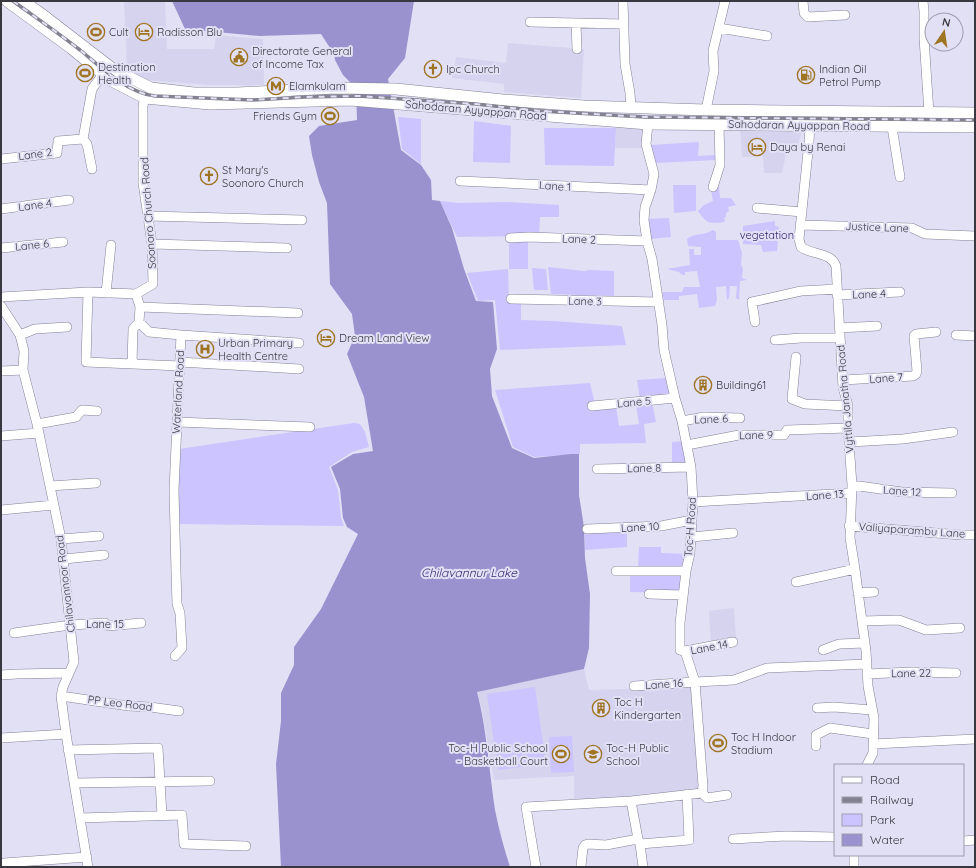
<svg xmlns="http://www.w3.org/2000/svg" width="976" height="868" font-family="Quicksand,sans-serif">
<rect width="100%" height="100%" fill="#e2e0f5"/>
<!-- built -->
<path fill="#d5d3ee" d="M124,1H165L167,49H214L216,35L263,39L264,85H211L146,80L127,70Z
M508,43L584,49L581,98L504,92V84L452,78L456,57L506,63Z
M616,128H644V148H615Z
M740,128L802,130L797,149L787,150L782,173H764L763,156L742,157Z
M734,608L736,638L711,644L709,611Z
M584,669L589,690L625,689L691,684L695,713L698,792L633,797L574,800V776L494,780L482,710L477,691Z"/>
<!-- green -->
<path fill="#cbc4fe" d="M398,117L421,119V164L402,149Z
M474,121L511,126L510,163L473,162Z
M544,128H616L614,166L545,165Z
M699,142L698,156L716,155V160L656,163L651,145Z
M673,185H696V211L674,213Z
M719,186L720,198H731L736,205L728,207L729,211L726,213V217L724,218L725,220L724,222C709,224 707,224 698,211L704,205L713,201L711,190Z
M440,201L459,203L506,202L559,205V217H540L539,236L457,237Z
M669,218L671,237L651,239L647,219Z
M775,221V226L779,227L777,251L763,252L761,245L743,244V226Z
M713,230L716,232V240H738L742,253L741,265L743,269L742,278L747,280L740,281L739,300L736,298L737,286H730L729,298L727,300L726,286L716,287L717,300L715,306L699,308L697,294L679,296V300H664L662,292H682L684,287H700L697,271L685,272V275H682L679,272L667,269L690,265L689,249H694V255H701V247L688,246L687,239C696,232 704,236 713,230Z
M509,241H528V269H509Z
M548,267L584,271L589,270L614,271V296L551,294Z
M532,268L546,269L548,290H534Z
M508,269L509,302H521V320L553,321L622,326L626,345L500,350L495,300L478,301L467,273Z
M666,378L670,393L669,396L640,399L637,380Z
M590,383L595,404L616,406L619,426L639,424L636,405L652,403L656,422L644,424L646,443L580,444V454L534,457L513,447L495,390Z
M354,423L360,424L365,432L369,447L352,452L329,467L338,490L341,518L344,526L178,524L179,449Z
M684,441L686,464H672V442Z
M627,530V547L585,550V532Z
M639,547H661V553L688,554L684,569L638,568Z
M630,573H683L680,593L630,592Z
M535,687L546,764L498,770L487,694Z
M572,736L574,772L551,773L549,737Z"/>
<!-- water -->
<path fill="#9992cf" d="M172,1H414L405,58L388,79L401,150L421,165L431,180L432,200L440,201L452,228L464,269L476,301L493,302L497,349L490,369L492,396L512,448L534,458L571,454H579V495L584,527L585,558L590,594L589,648L584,669L477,692C487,730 489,771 495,810C499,830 504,848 510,867H281L276,764L281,721V693L294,665V647L321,609L358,534L347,527L343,518L340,489L331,467L353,454L373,451L364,397L347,354L355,336L352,314L330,284L327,203L319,182L312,155L309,136L319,126L357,120L356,88L343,75L335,60L334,54L321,34L260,36L185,29Z"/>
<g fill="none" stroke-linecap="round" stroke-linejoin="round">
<defs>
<path id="minor" d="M623,1L625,64L630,93L631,108
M803,1L804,13L808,17L845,15
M923,1L924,11V38L929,113
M530,22L624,24
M576,23L577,49
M719,28L767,36
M706,110L714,71L713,51L725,1
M810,125L809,142L799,239L801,247C812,255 831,252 836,266L843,387L848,406V428L852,485L850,538L855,569L866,651L868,686L874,718L873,753L867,765
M892,127L900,177
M1,159L57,153L58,141L83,139
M92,169L87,144L83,139L92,89L103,74
M460,181L651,190
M713,187L720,165L719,124
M757,208L802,212
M1,209L69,200
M148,216L302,220
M801,225L912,228L925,234L975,236
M510,238L529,237L647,241
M152,244L287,248
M1,248L63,242
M88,292L86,362L180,366
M106,293L111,245
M136,294L140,307L139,322L149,332L181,335L174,490L176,572L177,604L180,613L182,648L175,656
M136,294L153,284L152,244L143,183V106L145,98
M837,295L900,292
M1,297L88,292L136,294
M511,299L659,302
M1,306L20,335L24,351L23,370L37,424L61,539L74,662L63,687L61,696L66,734L88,867
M140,307L298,313
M755,322L752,302L801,291L837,289
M839,328L877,326
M20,335L35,329L67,327
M181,335L299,343
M956,335L975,336
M775,340L801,338H840
M796,357L792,399L805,404L848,406
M180,362L299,369
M132,364L133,329L139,322
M1,371L23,370
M843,380L913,376L916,374L917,371L914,336L916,334L936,332
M592,406L675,398
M682,421L704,417L740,418
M177,422L310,427
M37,424L76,417L82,410L97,411
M1,436L39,433
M850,442L903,439L953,432
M687,445L739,435H784L787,430L848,428
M597,469L691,467
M852,485L902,492L952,493
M50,486L96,483
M693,502L852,493
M1,510L54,505
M849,526L961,535H975
M587,529L661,526L692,520
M692,537L733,533
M61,539L99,536
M64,559L104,555
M616,571H686
M796,582L855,569
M858,593L874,592
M649,594L683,595
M862,621L899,620L926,630L960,628
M14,633L70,625L105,623L108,626L141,623
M823,650L839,644L865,643
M685,651L733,642
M867,674L912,672L956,673
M1,675L17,674L69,673
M634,686L695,682L734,680L767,668L867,664
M61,696L129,706L150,707L179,711
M817,708L834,707L872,710
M1,738L66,734
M873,744L975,739
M816,746V735L830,728L873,734
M68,750L158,748L162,815
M74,783L210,781
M702,793L707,798L727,795
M80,818L182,815L184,844L246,846
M733,839L786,836L835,837
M963,841L975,840
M640,844L689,840L687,794
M4,863L87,857
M581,866L583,848L585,845L588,844L606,845L638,839
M536,867L526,807L631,801
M643,867L640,844L638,839L631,801L702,793L703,786L695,682L685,651L680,650V623L686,571L690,553L693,502L691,467L682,421L675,398L664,350L662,325L652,259L647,241L644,220L645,207L651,190L654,174L646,144L648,124
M854,867V855"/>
<path id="major" d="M7,1L71,48L110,80L145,98L210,104L350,100L648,124L975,127
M23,1L43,15L113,69L151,88L194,93H238L335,88L396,89L503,100L584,106L706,110L975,113"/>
</defs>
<!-- minor casing -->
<use href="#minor" stroke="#838194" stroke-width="10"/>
<!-- major casing -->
<use href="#major" stroke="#838194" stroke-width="12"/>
<!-- minor -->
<use href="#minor" stroke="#fff" stroke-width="9"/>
<!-- major -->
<use href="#major" stroke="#fff" stroke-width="11"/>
<defs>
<path id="rail" d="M13,1C35,17 58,33 80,50C101,67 127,93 155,96L252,100L305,97L359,96L475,104L540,111L645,117L975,120"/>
</defs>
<!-- rail casing -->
<use href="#rail" stroke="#838290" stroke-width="3.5"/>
<!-- rail -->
<use href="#rail" stroke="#e2e0f5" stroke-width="2" stroke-dasharray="6" stroke-linecap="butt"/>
</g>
<!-- icons -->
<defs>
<symbol id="stadium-ring" viewBox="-11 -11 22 22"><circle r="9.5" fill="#e2e0f5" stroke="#9f7423" stroke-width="1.5"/><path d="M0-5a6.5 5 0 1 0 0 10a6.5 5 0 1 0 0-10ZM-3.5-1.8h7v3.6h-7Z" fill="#9f7423"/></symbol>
<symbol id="hotel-ring" viewBox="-11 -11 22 22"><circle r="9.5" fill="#e2e0f5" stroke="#9f7423" stroke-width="1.5"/><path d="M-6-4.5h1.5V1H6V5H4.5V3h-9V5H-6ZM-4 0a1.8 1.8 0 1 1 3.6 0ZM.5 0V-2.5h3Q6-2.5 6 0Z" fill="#9f7423"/></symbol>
<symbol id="civic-ring" viewBox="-11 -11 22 22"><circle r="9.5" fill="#e2e0f5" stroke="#9f7423" stroke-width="1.5"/><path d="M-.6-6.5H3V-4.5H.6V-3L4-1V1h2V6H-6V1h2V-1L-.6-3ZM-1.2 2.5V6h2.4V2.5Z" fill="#9f7423"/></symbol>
<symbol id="church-ring" viewBox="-11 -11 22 22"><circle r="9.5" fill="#e2e0f5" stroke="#9f7423" stroke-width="1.5"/><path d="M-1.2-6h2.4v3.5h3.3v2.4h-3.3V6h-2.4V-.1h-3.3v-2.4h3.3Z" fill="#9f7423"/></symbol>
<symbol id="fuel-ring" viewBox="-11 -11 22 22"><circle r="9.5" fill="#e2e0f5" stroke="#9f7423" stroke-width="1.5"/><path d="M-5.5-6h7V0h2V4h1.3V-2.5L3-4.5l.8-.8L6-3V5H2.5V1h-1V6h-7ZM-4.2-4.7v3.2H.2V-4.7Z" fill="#9f7423"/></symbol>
<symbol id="metro-ring" viewBox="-11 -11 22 22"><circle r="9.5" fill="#e2e0f5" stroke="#9f7423" stroke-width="1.5"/><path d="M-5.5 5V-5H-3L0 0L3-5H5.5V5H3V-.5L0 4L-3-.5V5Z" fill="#9f7423"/></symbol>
<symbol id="hospital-ring" viewBox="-11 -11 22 22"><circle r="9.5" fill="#e2e0f5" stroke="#9f7423" stroke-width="1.5"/><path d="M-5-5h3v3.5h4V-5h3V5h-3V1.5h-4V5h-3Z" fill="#9f7423"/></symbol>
<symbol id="building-ring" viewBox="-11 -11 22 22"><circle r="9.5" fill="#e2e0f5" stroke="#9f7423" stroke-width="1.5"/><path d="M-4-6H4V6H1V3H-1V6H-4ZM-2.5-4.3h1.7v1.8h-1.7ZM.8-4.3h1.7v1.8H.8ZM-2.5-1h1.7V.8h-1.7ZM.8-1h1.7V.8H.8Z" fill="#9f7423"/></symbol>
<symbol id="school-ring" viewBox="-11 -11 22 22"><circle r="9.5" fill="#e2e0f5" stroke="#9f7423" stroke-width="1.5"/><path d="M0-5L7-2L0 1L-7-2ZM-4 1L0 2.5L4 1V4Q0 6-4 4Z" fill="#9f7423"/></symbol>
</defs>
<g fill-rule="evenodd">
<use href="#stadium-ring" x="86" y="22" width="20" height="20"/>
<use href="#hotel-ring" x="134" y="22" width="20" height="20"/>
<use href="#civic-ring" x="229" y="47" width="20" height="20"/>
<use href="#church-ring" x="423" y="59" width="20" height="20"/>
<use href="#stadium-ring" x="75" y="63" width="20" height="20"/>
<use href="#fuel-ring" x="796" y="65" width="20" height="20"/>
<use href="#metro-ring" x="266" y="76" width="20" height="20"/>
<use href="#stadium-ring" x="320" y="106" width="20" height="20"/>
<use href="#hotel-ring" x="747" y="137" width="20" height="20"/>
<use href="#church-ring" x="199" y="166" width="20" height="20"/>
<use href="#hotel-ring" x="316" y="328" width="20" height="20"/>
<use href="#hospital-ring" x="195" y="339" width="20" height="20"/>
<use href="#building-ring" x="693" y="375" width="20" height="20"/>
<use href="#building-ring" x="591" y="698" width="20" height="20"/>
<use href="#stadium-ring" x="708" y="733" width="20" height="20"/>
<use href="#stadium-ring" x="551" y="744" width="20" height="20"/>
<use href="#school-ring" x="583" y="744" width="20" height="20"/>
</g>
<g text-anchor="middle" stroke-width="4" stroke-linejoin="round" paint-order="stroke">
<!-- poi labels -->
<g font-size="11" fill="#393841" stroke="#e2e0f5" text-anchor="start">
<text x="109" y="36">Cult</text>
<text x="157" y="36">Radisson Blu</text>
<text x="252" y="55">Directorate General<tspan x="252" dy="13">of Income Tax</tspan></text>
<text x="98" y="71">Destination<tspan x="98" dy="13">Health</tspan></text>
<text x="446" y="73">Ipc Church</text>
<text x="819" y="73">Indian Oil<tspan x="819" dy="13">Petrol Pump</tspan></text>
<text x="289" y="90">Elamkulam</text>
<text x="317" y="120" text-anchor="end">Friends Gym</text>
<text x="770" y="151">Daya by Renai</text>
<text x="222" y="174">St Mary's<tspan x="222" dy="13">Soonoro Church</tspan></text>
<text x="339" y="342">Dream Land View</text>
<text x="218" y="347">Urban Primary<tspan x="218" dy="13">Health Centre</tspan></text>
<text x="716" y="389">Building61</text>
<text x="614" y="706">Toc H<tspan x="614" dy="13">Kindergarten</tspan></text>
<text x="731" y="741">Toc H Indoor<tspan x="731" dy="13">Stadium</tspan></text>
<text x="548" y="752" text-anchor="end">Toc-H Public School<tspan x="548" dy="13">- Basketball Court</tspan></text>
<text x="606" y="752">Toc-H Public<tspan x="606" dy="13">School</tspan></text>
</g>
<!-- street labels -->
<g font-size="11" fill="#393841" stroke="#e2e0f5">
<text transform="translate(476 110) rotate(5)" y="4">Sahodaran Ayyappan Road</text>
<text transform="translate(799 125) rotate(1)" y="4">Sahodaran Ayyappan Road</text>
<text transform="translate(35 154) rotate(-8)" y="4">Lane 2</text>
<text transform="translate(555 186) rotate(4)" y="4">Lane 1</text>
<text transform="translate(35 205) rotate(-8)" y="4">Lane 4</text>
<text transform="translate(148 213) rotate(-94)" y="4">Soonoro Church Road</text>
<text transform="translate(877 227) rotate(2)" y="4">Justice Lane</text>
<text transform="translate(579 239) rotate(2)" y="4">Lane 2</text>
<text transform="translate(32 245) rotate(-6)" y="4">Lane 6</text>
<text transform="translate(869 294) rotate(-2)" y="4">Lane 4</text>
<text transform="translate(585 301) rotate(1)" y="4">Lane 3</text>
<text transform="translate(886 378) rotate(-4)" y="4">Lane 7</text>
<text transform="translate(178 392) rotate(-87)" y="4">Waterland Road</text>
<text transform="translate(845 399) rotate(-95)" y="4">Vyttila Janatha Road</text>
<text transform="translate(634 402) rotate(-5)" y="4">Lane 5</text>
<text transform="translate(711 419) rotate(-2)" y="4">Lane 6</text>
<text transform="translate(756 435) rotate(-1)" y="4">Lane 9</text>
<text transform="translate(644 468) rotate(-1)" y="4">Lane 8</text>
<text transform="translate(902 491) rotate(4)" y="4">Lane 12</text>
<text transform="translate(825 495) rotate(-4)" y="4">Lane 13</text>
<text transform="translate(640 527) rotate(-3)" y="4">Lane 10</text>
<text transform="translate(690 527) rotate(-86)" y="4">Toc-H Road</text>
<text transform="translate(912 530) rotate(4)" y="4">Valiyaparambu Lane</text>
<text transform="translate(65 584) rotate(-97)" y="4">Chilavannoor Road</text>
<text x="105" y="628">Lane 15</text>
<text transform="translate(709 647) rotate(-11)" y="4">Lane 14</text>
<text transform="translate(911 673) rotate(-1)" y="4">Lane 22</text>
<text transform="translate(664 684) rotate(-4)" y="4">Lane 16</text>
<text transform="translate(120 703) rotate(7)" y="4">PP Leo Road</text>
</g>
<!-- park labels -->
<g font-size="11" fill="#36256d" stroke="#e2e0f5">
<text x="767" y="239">vegetation</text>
</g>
<!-- water labels -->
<g font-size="12" font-style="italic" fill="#3a2972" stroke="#e2e0f5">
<text x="469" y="577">Chilavannur Lake</text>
</g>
</g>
<!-- border -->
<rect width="976" height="868" fill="none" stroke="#393841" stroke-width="4"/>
<!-- legend -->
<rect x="834" y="764" width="130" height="92" fill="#e2e0f5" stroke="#9e9dad"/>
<rect x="842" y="777" width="20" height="6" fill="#ffffff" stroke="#9e9dad"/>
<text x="870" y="784" font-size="12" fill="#393841">Road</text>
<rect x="842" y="797" width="20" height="6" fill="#838290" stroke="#9e9dad"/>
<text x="870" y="804" font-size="12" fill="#393841">Railway</text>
<rect x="842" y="814" width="20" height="12" fill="#cbc4fe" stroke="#9e9dad"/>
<text x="870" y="824" font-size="12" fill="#393841">Park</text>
<rect x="842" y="834" width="20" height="12" fill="#9992cf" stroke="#9e9dad"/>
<text x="870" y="844" font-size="12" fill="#393841">Water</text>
<!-- north arrow -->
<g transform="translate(944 32) rotate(13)"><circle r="19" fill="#e2e0f5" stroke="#9e9dad"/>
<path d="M0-3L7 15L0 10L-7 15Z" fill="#9f7423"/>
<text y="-6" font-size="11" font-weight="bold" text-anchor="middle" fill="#393841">N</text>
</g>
</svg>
